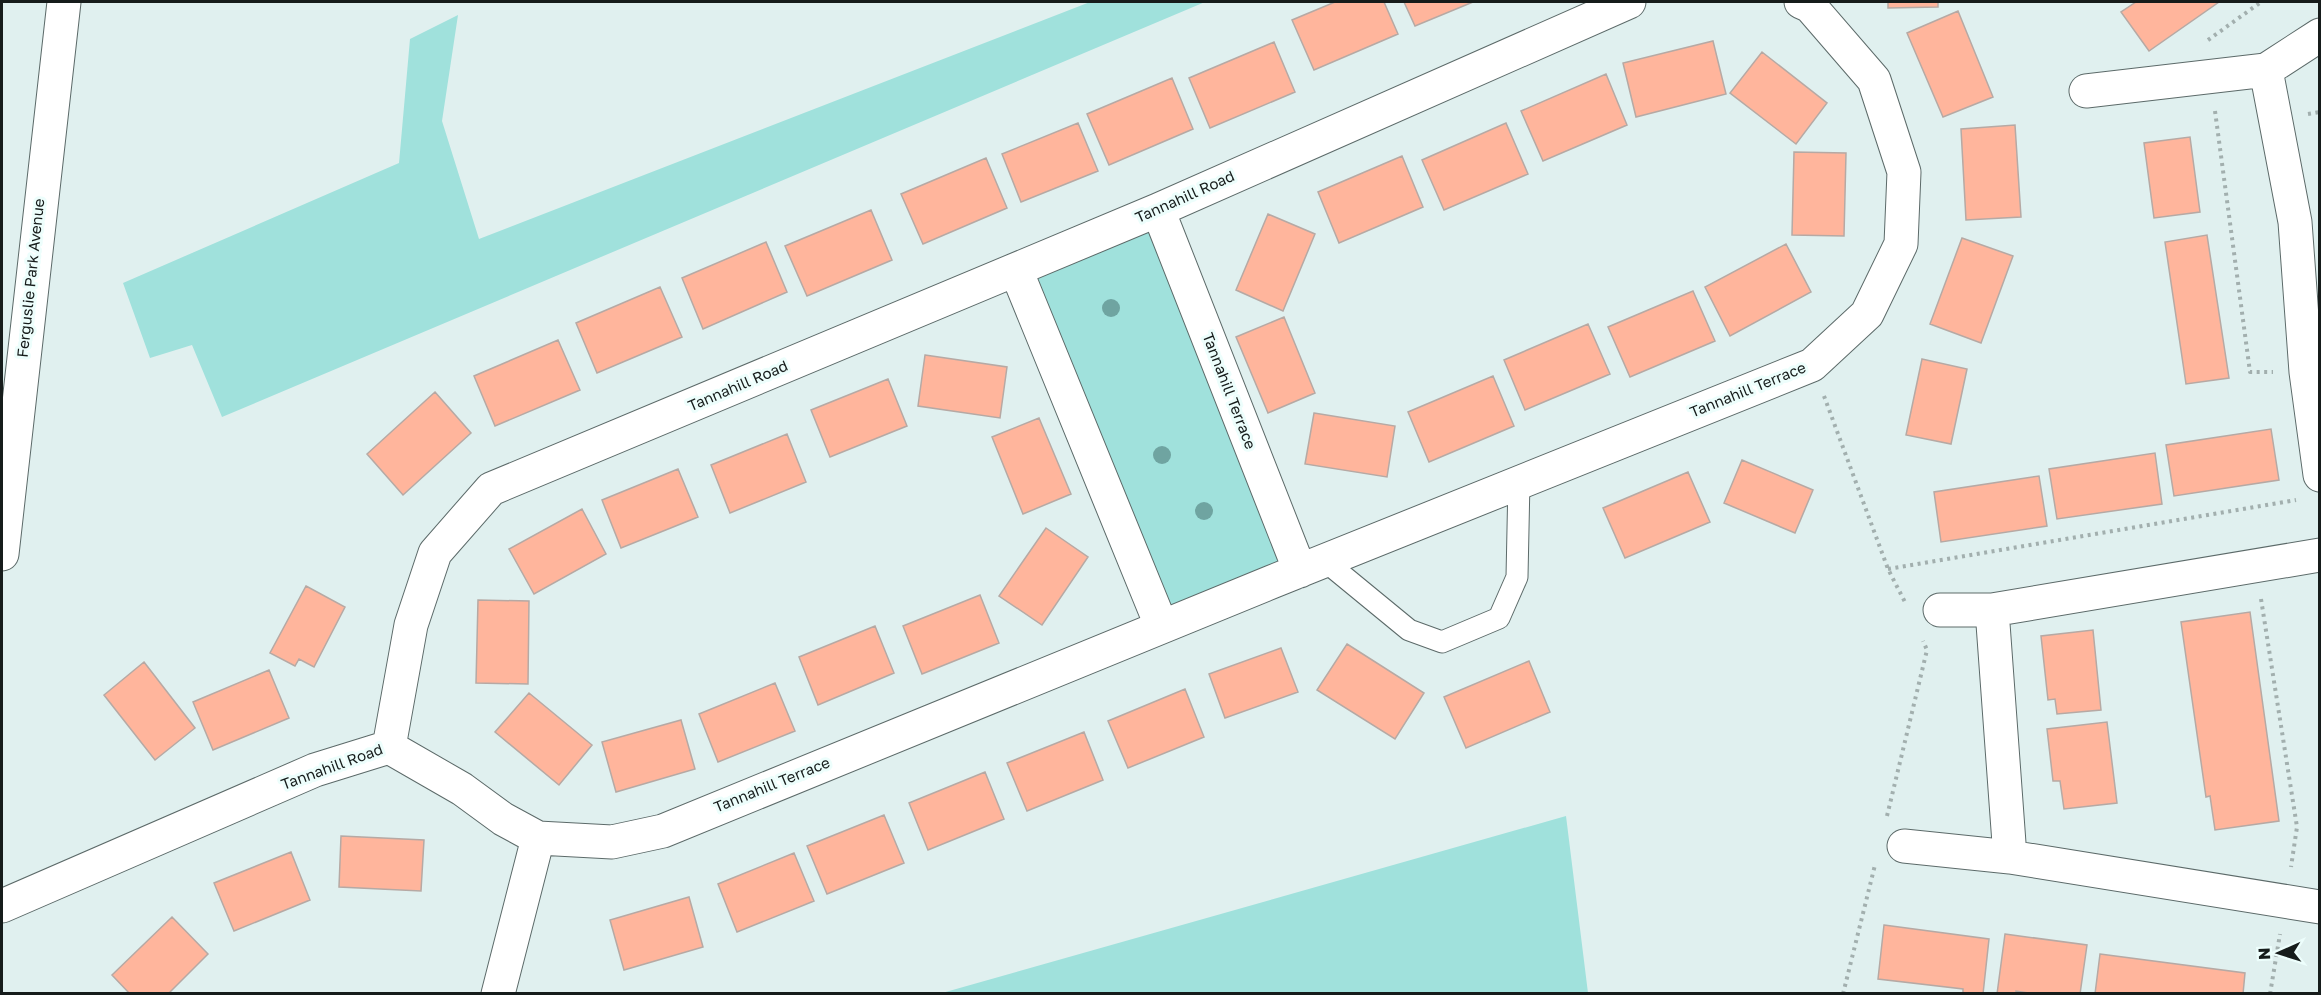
<svg xmlns="http://www.w3.org/2000/svg" width="2321" height="995" font-family="'Golos Text',sans-serif">
<rect width="100%" height="100%" fill="#e0f0ef"/>
<!-- green -->
<path fill="#a0e1dc" d="M1090,2H1205L222,417L192,345L150,358L123,283L399,163L410,39L458,15L442,121L479,239Z
M1150,229L1284,561L1170,607L1034,279Z
M1566,816L1588,993H942Z"/>
<!-- building -->
<path fill="#ffb59c" stroke="#b6a9a4" stroke-width="1.5" d="M1335,2H1384L1398,34L1314,70L1292,20Z
M1404,2H1473L1415,26Z
M1888,2H1938V7L1888,8Z
M2136,2H2219L2149,51L2121,12Z
M1958,11L1993,97L1943,117L1907,33Z
M1713,41L1726,94L1636,117L1623,63Z
M1274,42L1295,92L1210,128L1189,78Z
M1762,52L1827,103L1796,144L1730,93Z
M1606,74L1627,125L1543,161L1521,111Z
M1172,78L1193,129L1109,165L1087,114Z
M1078,123L1098,171L1021,202L1002,154Z
M1506,123L1528,174L1444,210L1422,160Z
M2015,125L2021,217L1966,220L1961,129Z
M2190,137L2200,212L2154,218L2144,143Z
M1794,152L1846,153L1844,236L1792,235Z
M1402,156L1423,207L1339,243L1318,192Z
M986,158L1007,208L923,244L901,194Z
M871,210L892,260L807,296L785,246Z
M1268,214L1315,234L1283,311L1236,290Z
M2207,235L2229,378L2186,384L2165,242Z
M1962,238L2013,256L1981,343L1930,324Z
M766,242L787,292L703,329L682,278Z
M1786,244L1811,292L1730,336L1705,287Z
M660,287L682,337L597,373L576,323Z
M1693,291L1715,341L1630,377L1608,327Z
M1284,317L1315,393L1268,413L1236,337Z
M1588,324L1610,374L1525,410L1504,360Z
M558,340L580,390L495,426L474,376Z
M925,355L1007,367L1000,418L918,406Z
M1922,359L1967,369L1951,444L1906,435Z
M1493,376L1514,426L1429,462L1408,412Z
M888,379L907,426L830,457L811,410Z
M435,392L471,433L403,495L367,454Z
M1314,413L1395,426L1387,477L1305,464Z
M1039,418L1071,494L1023,514L992,437Z
M2271,429L2279,480L2174,496L2166,445Z
M787,434L806,482L730,513L711,465Z
M2155,453L2162,504L2057,519L2049,469Z
M1742,460L1813,490L1795,533L1724,503Z
M678,469L698,517L621,548L602,500Z
M1688,472L1710,522L1625,558L1603,508Z
M2039,476L2047,526L1941,542L1934,492Z
M582,509L606,554L534,594L509,549Z
M1046,528L1088,557L1042,625L999,596Z
M306,586L345,607L314,667L299,659L295,666L270,653Z
M980,595L999,643L922,674L903,626Z
M478,600L529,601L528,684L476,683Z
M2250,612L2279,821L2215,830L2210,796L2206,797L2181,622Z
M875,626L894,673L818,705L799,657Z
M2093,630L2101,710L2057,714L2055,699L2048,700L2041,636Z
M1347,644L1424,693L1395,739L1317,690Z
M1281,648L1298,692L1225,718L1209,674Z
M1529,661L1550,712L1466,748L1444,697Z
M144,662L195,728L155,760L104,695Z
M269,670L289,718L213,750L193,702Z
M775,683L795,731L718,762L699,714Z
M1185,689L1204,737L1128,768L1108,721Z
M529,693L592,745L559,785L495,732Z
M681,720L695,769L616,792L602,742Z
M2107,722L2117,803L2064,809L2060,781H2053L2047,729Z
M1084,732L1103,780L1027,811L1007,763Z
M985,772L1004,819L928,850L909,803Z
M884,815L904,863L827,894L807,846Z
M341,836L424,840L421,891L339,887Z
M291,852L310,900L234,931L214,883Z
M794,853L814,901L737,932L718,884Z
M689,897L703,947L624,970L610,920Z
M172,917L208,954L168,994H130L112,975Z
M1884,925L1989,939L1983,994H1963V989L1878,979Z
M2005,934L2087,945L2080,994H2036L2016,991V994H1997Z
M2100,954L2245,973L2243,994H2095Z"/>
<g fill="none" stroke-linecap="round" stroke-linejoin="round">
<defs>
<path id="service" d="M1325,561L1409,630L1442,642L1499,618L1517,577L1519,481"/>
<path id="minor" d="M2266,70L2320,35
M2086,91L2266,70L2295,222L2306,372L2320,475
M1158,210L1300,571
M1016,270L1161,625
M1940,610H1992L2320,555
M1992,610L2010,857
M389,747L462,789L503,819L538,838L612,842L663,831C1045,673 1428,518 1812,365L1867,314L1901,244L1904,172L1874,80L1810,6L1801,2
M389,747L411,625L435,553L491,489L1158,210L1629,2
M1904,846L2010,857L2320,907
M2,906L315,770L389,747
M498,994L538,838"/>
<path id="tertiary" d="M2,554L64,2"/>
</defs>
<!-- service casing -->
<use href="#service" stroke="#5c6a69" stroke-width="23"/>
<!-- minor casing -->
<use href="#minor" stroke="#5c6a69" stroke-width="35"/>
<!-- tertiary casing -->
<use href="#tertiary" stroke="#5c6a69" stroke-width="35"/>
<!-- path -->
<path stroke="#a2afae" stroke-width="4" stroke-dasharray="3 4.5" stroke-linecap="butt" d="M2208,40L2261,2
M2215,111L2250,372H2273
M2308,114L2320,112
M1824,396L1888,569L1906,604
M1888,569L2296,500
M2261,599L2297,827L2291,867
M1887,816L1927,650L1923,641
M1843,994L1875,865
M2270,994L2280,934"/>
<!-- service -->
<use href="#service" stroke="#fff" stroke-width="21"/>
<!-- minor -->
<use href="#minor" stroke="#fff" stroke-width="33"/>
<!-- tertiary -->
<use href="#tertiary" stroke="#fff" stroke-width="33"/>
</g>
<!-- trees -->
<g fill="#6fa4a1">
<circle cx="1111" cy="308" r="9"/>
<circle cx="1162" cy="455" r="9"/>
<circle cx="1204" cy="511" r="9"/>
</g>
<g text-anchor="middle" stroke-width="6" stroke-linejoin="round" paint-order="stroke">
<!-- street labels -->
<g font-size="15" fill="#161c1b" stroke="#edfefc">
<text transform="translate(1185 197) rotate(-24)" y="5">Tannahill Road</text>
<text transform="translate(31 278) rotate(-84)" y="5">Ferguslie Park Avenue</text>
<text transform="translate(738 386) rotate(-23)" y="5">Tannahill Road</text>
<text transform="translate(1748 390) rotate(-22)" y="5">Tannahill Terrace</text>
<text transform="translate(1229 391) rotate(69)" y="5">Tannahill Terrace</text>
<text transform="translate(332 767) rotate(-20)" y="5">Tannahill Road</text>
<text transform="translate(772 785) rotate(-22)" y="5">Tannahill Terrace</text>
</g>
</g>
<!-- border -->
<rect width="2321" height="995" fill="none" stroke="#161c1b" stroke-width="6"/>
<!-- north arrow -->
<g transform="translate(2279 953) rotate(267)" stroke="#edfefc" stroke-width="4.5" paint-order="stroke">
<path d="M0-4.5L10 22L0 15L-10 22Z" fill="#161c1b"/>
<text y="-9" font-size="16" font-weight="bold" text-anchor="middle" fill="#161c1b">N</text>
</g>
</svg>
